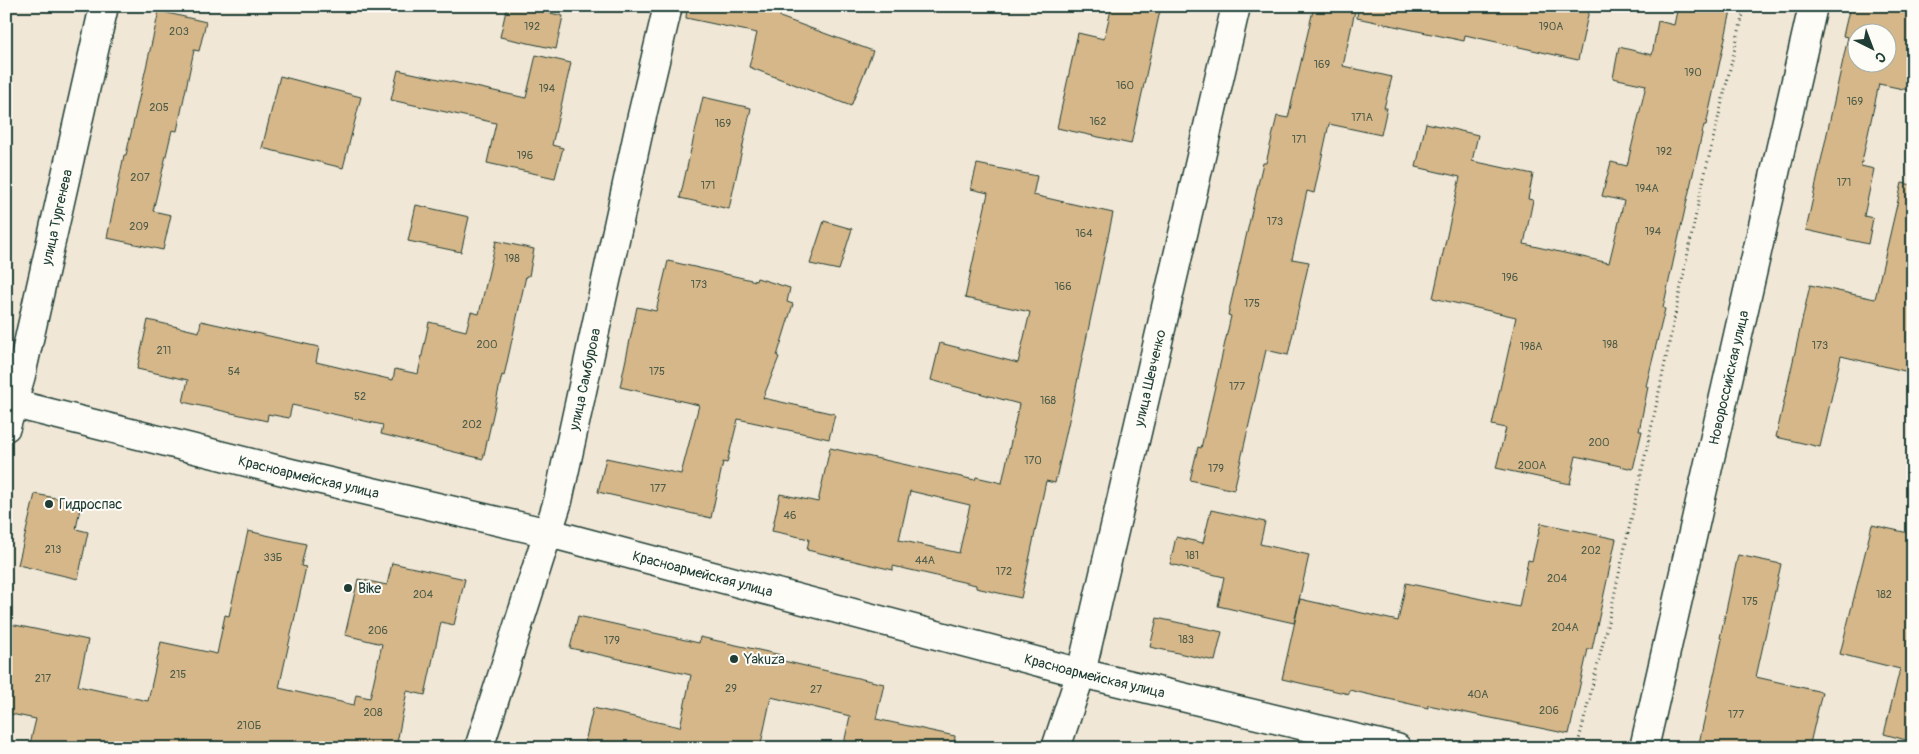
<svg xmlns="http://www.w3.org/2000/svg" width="1919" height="754" font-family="Pangolin,sans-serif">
<rect width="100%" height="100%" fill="#f1e7d6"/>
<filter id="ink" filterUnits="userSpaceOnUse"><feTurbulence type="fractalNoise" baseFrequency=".02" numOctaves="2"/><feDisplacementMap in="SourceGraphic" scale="10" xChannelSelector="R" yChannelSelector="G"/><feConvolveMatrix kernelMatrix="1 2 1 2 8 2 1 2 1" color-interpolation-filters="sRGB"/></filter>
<g filter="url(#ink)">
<!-- building -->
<path fill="#d6b789" stroke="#1f3d34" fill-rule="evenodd" d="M507,6H521L563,16L556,49L500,37Z
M687,6H783L780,17L873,51L851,106L749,67L757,33L686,18Z
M1112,6H1161L1131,144L1057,128L1078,33L1104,39Z
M1314,6H1356L1343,66L1392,77L1384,108H1387L1381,135L1329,124L1314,193L1307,191L1292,259L1309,262L1288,355L1266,350L1234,490L1190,480L1198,447L1201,448L1231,316L1228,315L1263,163H1266L1277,116L1288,118Z
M1358,6H1590L1578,60L1465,35L1464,41L1357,18Z
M1678,6H1732L1706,125H1704L1674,258L1663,308L1665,309L1646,386L1648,387L1639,431H1642L1633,469L1576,456L1570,484L1496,468L1506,428L1492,425L1516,317L1433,298L1460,177L1416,167L1426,123L1478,135L1472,161L1533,174L1528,199L1533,200L1524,244L1609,263L1624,201L1602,196L1611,162L1627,166L1646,85L1613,78L1619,47L1652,55L1658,21L1674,25Z
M1850,6H1893L1913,11V91L1879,84L1861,166L1874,169L1864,216L1873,218L1868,244L1806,230L1848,37L1843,36ZM1856,32H1886V62H1856Z
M159,11L206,22L199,51L194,50L177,131L172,130L153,211L171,215L163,250L107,238L124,155H126Z
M536,55L571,63L552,145L563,148L555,178L487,163L496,123L391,100L398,70L526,98Z
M280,76L361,97L343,168L262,148Z
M703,97L751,108L729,209L680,198Z
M977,164L1037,176L1033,195L1113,213L1068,425L1055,483L1046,481L1021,598L976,588V585L893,566V570L807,550L809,539L772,531L780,494L818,502L830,448L975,480L976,477L1002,483L1019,404L931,380L940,343L1018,363L1030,312L965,298L988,193L971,189ZM910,491L970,505L959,553L899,540Z
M1902,183L1913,185V373L1841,356L1820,447L1776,437L1810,285L1875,299Z
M416,205L469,217L461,252L408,241Z
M824,221L852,229L839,270L810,264Z
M496,241L534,249L529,276H526L504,376L502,375L483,459L381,434L383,425L292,405L289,418L268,414L267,421L183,402L188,380L137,369L148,320L199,332L201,321L319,347L316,362L393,380L395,369L418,374L429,322L466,331L471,312L479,314Z
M668,261L756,281L757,278L790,288L787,302L793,304L777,356L779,357L763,398L835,414L829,439L738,419L727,463L723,462L711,518L598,492L606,458L681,474L699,405L620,387L637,307L656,311Z
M35,494L81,503L76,529L88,532L78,579L18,565Z
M1211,510L1265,522L1260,544L1309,555L1294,623L1218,606L1224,577L1170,564L1176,537L1203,543Z
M1541,523L1616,539L1592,649H1588L1569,734L1428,705V708L1349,690V694L1282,679L1300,599L1398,621L1406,583L1519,607L1528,560L1532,561Z
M1872,525L1913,534V742L1884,734L1900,669L1840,654Z
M248,531L306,544L301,566L306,567L279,688L354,705L356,695L370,698L382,644L345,635L358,579L387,585L392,563L465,579L454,625L441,622L425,695L407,691L396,748H29L36,719L6,713V642L10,624L88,640L78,686L148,701L161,642L217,654L225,615L229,616Z
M1738,555L1781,564L1756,677L1822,692L1809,748H1698L1722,639L1720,638Z
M578,616L699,643L700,637L781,655L779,660L884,684L876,719L955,736L954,748H843L850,716L771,697L760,748H610L585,742L593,708L680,727L691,675L570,648Z
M1157,618L1222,632L1215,661L1150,647Z"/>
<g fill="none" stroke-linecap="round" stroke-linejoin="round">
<defs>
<g id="street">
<path id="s1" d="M6,402L291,473L549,533"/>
<path id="s2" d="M6,427L21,375L104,6"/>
<path id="s3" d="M1644,748L1813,6"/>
</g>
<g id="secondary">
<path id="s4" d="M549,533L1081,673L1397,748"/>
<path id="s5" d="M479,748L558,501L641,120L668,6"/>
<path id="s6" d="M1056,748L1081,673L1236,6"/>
</g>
</defs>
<!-- street casing -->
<use href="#street" stroke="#1f3d34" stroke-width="31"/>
<!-- secondary casing -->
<use href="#secondary" stroke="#1f3d34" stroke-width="31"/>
<!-- path -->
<path stroke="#1f3d34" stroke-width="3" stroke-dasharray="1 4" stroke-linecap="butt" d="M1578,746L1584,748
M1577,748L1611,610L1655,411L1701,190L1745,6"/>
<!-- street -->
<use href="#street" stroke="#fdfcf7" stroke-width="28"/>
<!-- secondary -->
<use href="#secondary" stroke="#fdfcf7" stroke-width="28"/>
</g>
</g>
<!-- markers -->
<g fill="#1f3d34" stroke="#fdfcf7" stroke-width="2">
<circle cx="49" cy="504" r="5"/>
<circle cx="348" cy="588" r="5"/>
<circle cx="734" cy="659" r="5"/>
</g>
<g text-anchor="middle" stroke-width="4" stroke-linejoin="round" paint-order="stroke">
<!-- number labels -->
<g font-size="11" fill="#4d5c49">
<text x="532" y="30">192</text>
<text x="1551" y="30">190А</text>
<text x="179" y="35">203</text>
<text x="1322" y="68">169</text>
<text x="1693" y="76">190</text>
<text x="1125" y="89">160</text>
<text x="547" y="92">194</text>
<text x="1855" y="105">169</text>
<text x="159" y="111">205</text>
<text x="1362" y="121">171А</text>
<text x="1098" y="125">162</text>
<text x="723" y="127">169</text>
<text x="1299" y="143">171</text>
<text x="1664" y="155">192</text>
<text x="525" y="159">196</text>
<text x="140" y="181">207</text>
<text x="1844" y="186">171</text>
<text x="708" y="189">171</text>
<text x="1647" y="192">194А</text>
<text x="1275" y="225">173</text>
<text x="139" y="230">209</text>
<text x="1653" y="235">194</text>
<text x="1084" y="237">164</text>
<text x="512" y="262">198</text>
<text x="1510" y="281">196</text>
<text x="699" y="288">173</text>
<text x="1063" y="290">166</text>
<text x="1252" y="307">175</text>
<text x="487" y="348">200</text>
<text x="1610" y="348">198</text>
<text x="1820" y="349">173</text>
<text x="1531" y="350">198А</text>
<text x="164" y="354">211</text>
<text x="234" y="375">54</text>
<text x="657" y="375">175</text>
<text x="1237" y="390">177</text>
<text x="360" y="400">52</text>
<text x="1048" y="404">168</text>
<text x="472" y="428">202</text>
<text x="1599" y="446">200</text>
<text x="1033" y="464">170</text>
<text x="1532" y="469">200А</text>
<text x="1216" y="472">179</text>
<text x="658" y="492">177</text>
<text x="790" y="519">46</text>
<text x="53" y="553">213</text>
<text x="1591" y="554">202</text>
<text x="1192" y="559">181</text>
<text x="273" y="561">33Б</text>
<text x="925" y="564">44А</text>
<text x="1004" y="575">172</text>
<text x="1557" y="582">204</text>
<text x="423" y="598">204</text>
<text x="1884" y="598">182</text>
<text x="1750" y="605">175</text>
<text x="1565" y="631">204А</text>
<text x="378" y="634">206</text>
<text x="1186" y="643">183</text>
<text x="612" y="644">179</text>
<text x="178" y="678">215</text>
<text x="43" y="682">217</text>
<text x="731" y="692">29</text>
<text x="816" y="693">27</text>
<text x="1478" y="698">40А</text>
<text x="1549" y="714">206</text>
<text x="373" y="716">208</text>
<text x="1736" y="718">177</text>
<text x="249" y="729">210Б</text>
</g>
<!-- street labels -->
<g font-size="14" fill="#1f3d34" stroke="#fdfcf7">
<text dy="5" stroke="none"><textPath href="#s2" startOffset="216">улица Тургенева</textPath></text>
<text dy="5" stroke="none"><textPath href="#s3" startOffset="380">Новороссийская улица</textPath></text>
<text dy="5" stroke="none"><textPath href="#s6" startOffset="382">улица Шевченко</textPath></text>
<text dy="5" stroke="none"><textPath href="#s5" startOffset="384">улица Самбурова</textPath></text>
<text dy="5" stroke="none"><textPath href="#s1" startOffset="312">Красноармейская улица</textPath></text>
<text dy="5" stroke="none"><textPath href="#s4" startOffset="159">Красноармейская улица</textPath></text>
<text dy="5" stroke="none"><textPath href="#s4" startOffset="564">Красноармейская улица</textPath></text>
</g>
<!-- poi labels -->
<g font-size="14" fill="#1f3d34" stroke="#fdfcf7" text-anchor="start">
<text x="59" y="509">Гидроспас</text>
<text x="358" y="593">Bike</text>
<text x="744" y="664">Yakuza</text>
</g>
</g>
<!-- margin -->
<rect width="1919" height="754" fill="none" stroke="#fdfcf7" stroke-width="25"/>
<rect x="12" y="12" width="1894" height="729" fill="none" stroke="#1f3d34" stroke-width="2" filter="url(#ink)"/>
<!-- north arrow -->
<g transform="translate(1872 48) rotate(138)"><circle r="24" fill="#fdfcf7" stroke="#a4b0a9"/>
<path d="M0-4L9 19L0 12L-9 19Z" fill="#1f3d34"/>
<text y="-8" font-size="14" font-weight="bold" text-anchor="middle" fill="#1f3d34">С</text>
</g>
</svg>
